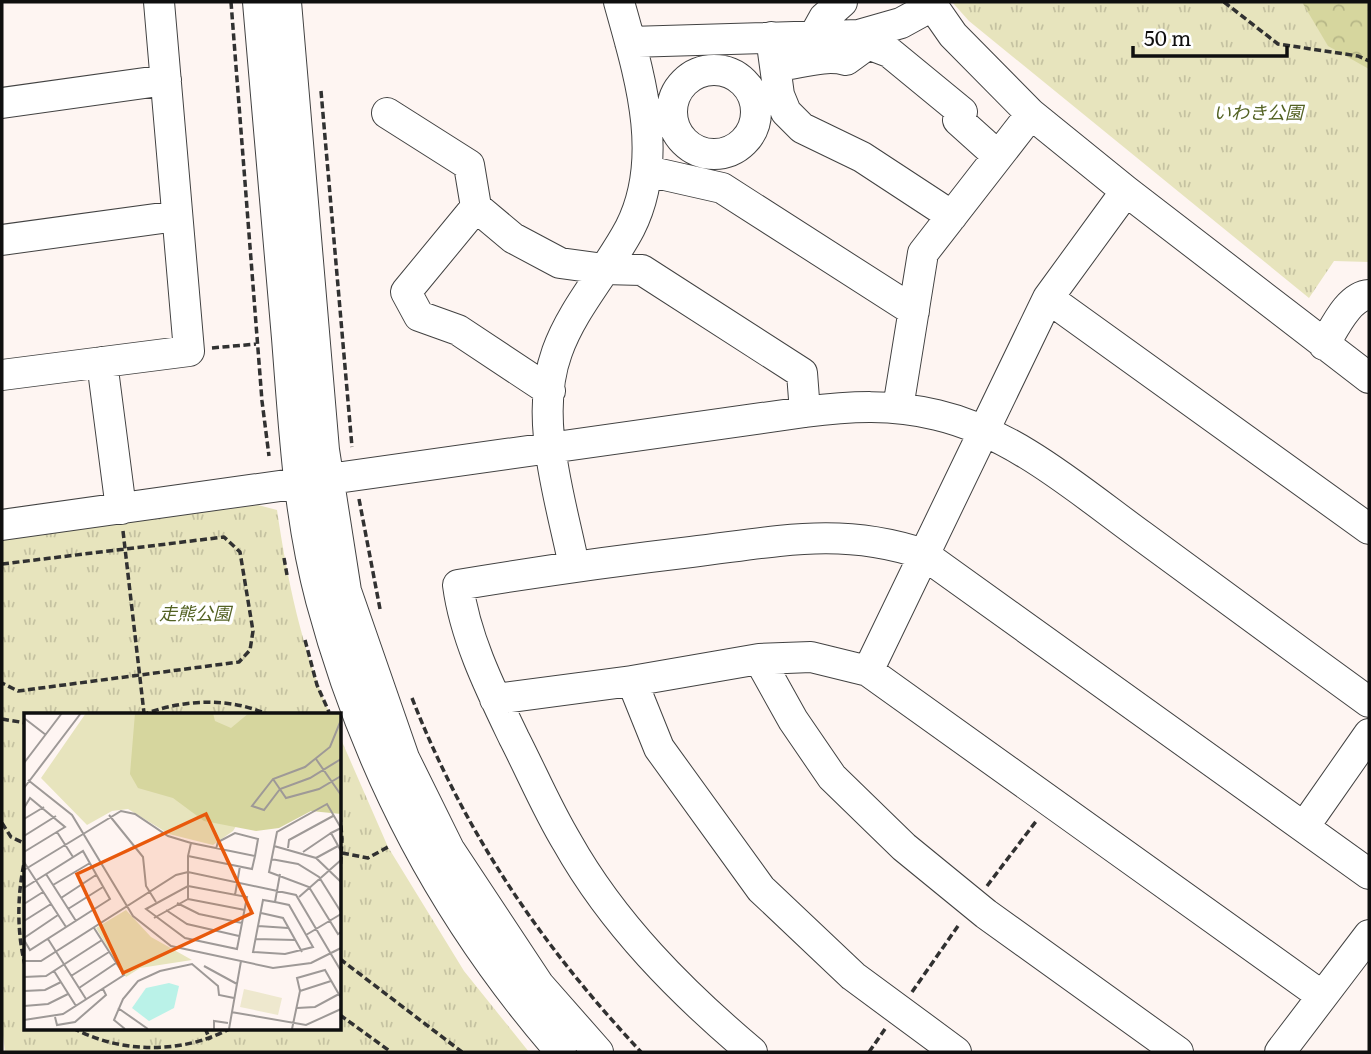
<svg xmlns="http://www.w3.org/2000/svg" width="1371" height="1054" font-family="Literata,'Noto Sans JP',serif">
<defs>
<pattern id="grass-tufts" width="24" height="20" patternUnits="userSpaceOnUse" patternTransform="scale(1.75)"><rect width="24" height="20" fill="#e7e4bd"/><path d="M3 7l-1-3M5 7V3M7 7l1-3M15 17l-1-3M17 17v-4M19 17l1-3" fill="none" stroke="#c5c2a1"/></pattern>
<pattern id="forest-crowns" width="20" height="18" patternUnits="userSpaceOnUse" patternTransform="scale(1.75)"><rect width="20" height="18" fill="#d6d69e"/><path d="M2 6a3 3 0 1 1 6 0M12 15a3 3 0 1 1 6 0" fill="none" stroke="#b6b687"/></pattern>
</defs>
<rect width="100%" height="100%" fill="#fef5f2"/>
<!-- grass -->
<path fill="url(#grass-tufts)" d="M952,2H1369V262L1334,261L1309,298L969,21Z
M258,505L277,510C287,579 302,650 330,714L26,715V1028H340V737L388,847L464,971L529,1052H5L2,1027V539Z"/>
<!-- forest -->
<path fill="url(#forest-crowns)" d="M1302,2H1369V69L1328,46Z"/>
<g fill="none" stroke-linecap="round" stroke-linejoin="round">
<defs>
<path id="minor" d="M258,2C268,114 277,226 287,338C294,425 298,514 321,600C367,771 445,919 561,1052
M286,2L324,450L346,591L404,758L449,849L539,985L598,1052
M930,2L953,35L1031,114L1126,191
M867,34L868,44L889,52L962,112L958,120L998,156
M814,36L824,18L842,2
M771,37L779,95L786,112L802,128L862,157L952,216
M630,42L859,35L901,23L932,6
M776,66C799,64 824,54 846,60L868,44
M672 112a42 42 0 1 1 84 0a42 42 0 1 1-84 0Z
M2,103L166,80
M387,113L469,165L476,207L513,238L560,263L604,269L642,270L802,373L805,412
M647,171L722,188L914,311
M476,207L406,292L419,316L458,330L550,391
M2,240L177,216
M1048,298L1369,529
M1324,345C1334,329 1348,296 1369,295
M102,362L121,509
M2,375L189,351L159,2
M898,408L923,253L1031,114
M2,525L805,412C851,406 892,404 937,415C1014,433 1080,491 1142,536C1217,591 1293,647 1369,702
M574,566C561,500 533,418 557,352C573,307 608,270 630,228C666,157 639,74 619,2
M759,659L793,720L832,777L904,847L986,914L1178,1052
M868,671L1322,996
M632,681L659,748L761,889L853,976L956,1052
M495,699L632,681L759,659L811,657L868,671L1048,298L1126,191L1369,378
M1304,827L1369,734
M752,1052C681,992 613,924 567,842C547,809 532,773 514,738C491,690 465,638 458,585C536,572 613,561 691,552C776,542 840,526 923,554L1369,874
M1280,1052L1369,935"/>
</defs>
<!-- minor casing -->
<use href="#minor" stroke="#424242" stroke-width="32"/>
<!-- path -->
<path stroke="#313131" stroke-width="3.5" stroke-dasharray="7 3.5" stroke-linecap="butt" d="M231,2L262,401L269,456
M1224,2L1278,44L1358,56L1369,61
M321,91L352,447
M212,348L256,344
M359,499L380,609
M123,531L144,713
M284,558L287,575
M2,564L224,537L240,552L253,631L250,650L239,662L18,691L2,683
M305,640L317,685L329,712
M412,698C465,834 542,946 641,1052
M142,715C183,699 230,697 269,715
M2,719L26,723
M340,815L342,839L340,874
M2,823L11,837L26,844
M342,853L368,858L388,847
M26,855C17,891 16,932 26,969
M987,886L1037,820
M340,959L462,1052
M912,992L960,923
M340,1015L391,1052
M73,1028C121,1054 184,1054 231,1028
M205,1028L210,1040
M869,1052L885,1029"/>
<!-- minor -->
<use href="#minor" stroke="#fff" stroke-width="30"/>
</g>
<g text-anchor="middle" stroke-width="7" stroke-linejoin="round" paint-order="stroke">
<!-- park labels -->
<g font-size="18" font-style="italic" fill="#536223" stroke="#fff">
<text x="1258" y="119">いわき公園</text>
<text x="195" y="620">走熊公園</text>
</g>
</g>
<!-- overview -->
<g transform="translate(24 713)">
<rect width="317" height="317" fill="#fef5f2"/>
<path d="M62,0H314L235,77L209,118L189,132L145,121L104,96L88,98L63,112L17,65ZM102,197L127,224L168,247L116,255L102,264L72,215Z" fill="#e7e4bd"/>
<path d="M111,0H189L191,8L207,15L225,0H317V101L287,98L255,115L232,118L180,108L149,85L114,75L106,61Z" fill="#d6d69e"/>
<path d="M220,276L258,285L254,302L216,294Z" fill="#eee8ce"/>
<path d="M145,270L155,273L150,295L125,308L108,295L122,275Z" fill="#baf2e8"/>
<path fill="none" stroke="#9e9997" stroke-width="2" d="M0,5L22,22M317,7L306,34L281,54L249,66L228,93L240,97L256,76L286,65L317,46M292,46L317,82M0,50L38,0M249,66L262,85L295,76L317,63M4,67L48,102L109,203L147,233L249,255L287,250L317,235M0,75L57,0M0,95L6,85L41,114L0,139M85,102L119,144L122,173L132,189M0,106L20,94M317,115L303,91L253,119L245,159L285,174L314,221L317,219M317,115L307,120L317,138M33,119L49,144M0,123L32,103M250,133L292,145L317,169M264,135L265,127L309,103M192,136L194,129L211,120L234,126L231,143M279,139L307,120M292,145L314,133M247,146L274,151L295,164L317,199M0,149L42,214M0,157L97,98L111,101L144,123L167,130M22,161L52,208M29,172L66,150M164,173L223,184L213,236L161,225L122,196ZM0,175L59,138L86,186L6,237L0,227M211,182L216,153M275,184L317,147M37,185L72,162M164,186L221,197M251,189L265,192L289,234L261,241L229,239L239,187L251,189L256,161M153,190L175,201L218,210M0,191L19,179M44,196L79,174M142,197L163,211L215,223M237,200L259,205L278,239M130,205L164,186V143L167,130L231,143L228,156L164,143M0,208L27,191M234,213L264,215M282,222L317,201M0,225L34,202M24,226L62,286M231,226L271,227M0,248H17L152,162L164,159L272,182L317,258M180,253L213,271M30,258L52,293M47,263L85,239M0,264L22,263L78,227M55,275L92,250M0,278L21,277L37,269M276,278L307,268M0,293L24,291L44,281M94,295L124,316M273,295L291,294L315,281M207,299L282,312L317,296M31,304L33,312L51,309L82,282L79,276M0,307L39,301L100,262L70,215M101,316L90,307L99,286L114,268L136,258L168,251L194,273L195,282L210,285M190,316V308L204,310M205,316L217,248M268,316L276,278L273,265L301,257L317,285"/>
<path fill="#e8590c" fill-opacity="0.15" stroke="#e8590c" stroke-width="3.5" d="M182,101L228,200L99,260L53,161Z"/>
<rect width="317" height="317" fill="none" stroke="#0f0f0f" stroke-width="3.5"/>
</g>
<!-- border -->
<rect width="1371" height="1054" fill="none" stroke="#0f0f0f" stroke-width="7"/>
<!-- scale -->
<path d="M1133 46v10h154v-10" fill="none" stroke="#0f0f0f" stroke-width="3.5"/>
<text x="1144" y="46" font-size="21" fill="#0f0f0f" stroke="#ffffff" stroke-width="5" paint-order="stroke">50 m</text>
</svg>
